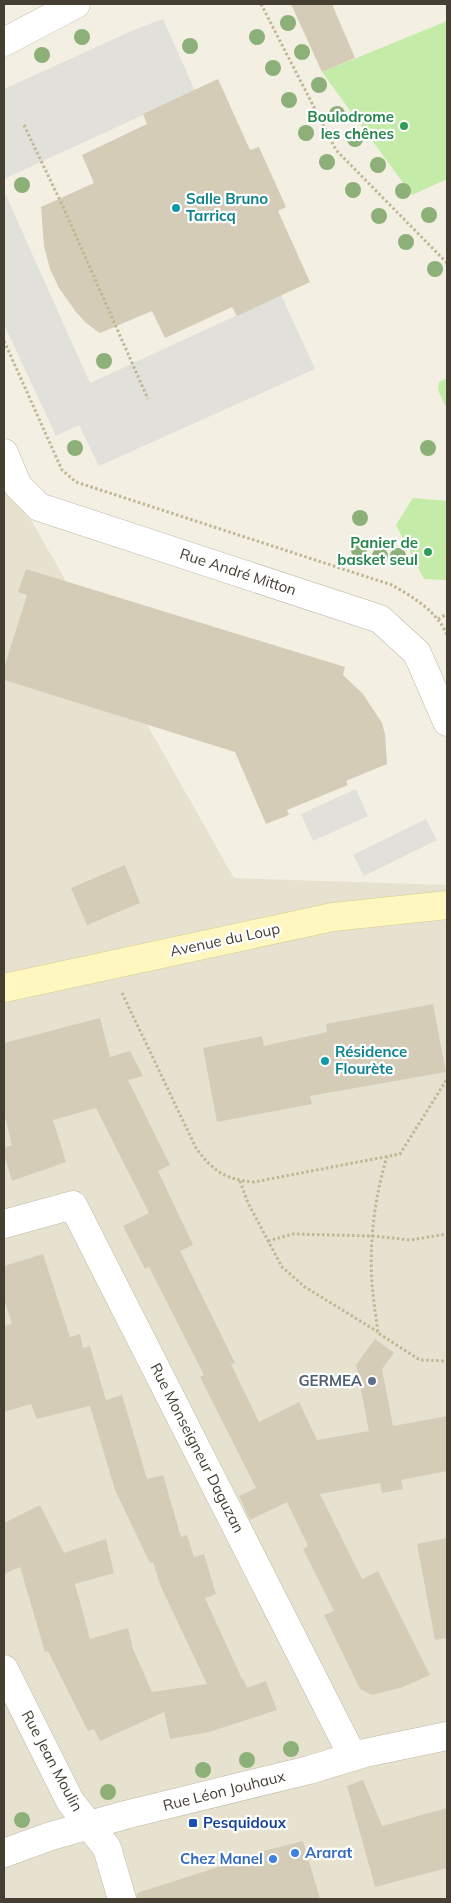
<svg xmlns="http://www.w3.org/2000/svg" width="451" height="1903" font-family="Mulish,sans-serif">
<rect width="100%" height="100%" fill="#f3efe2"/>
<!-- residential -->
<path fill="#e7e2cf" d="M4,472L234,878L447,885V1899H4Z"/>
<!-- green -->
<path fill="#c4eba7" d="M447,21V179L412,195L322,72Z
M447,378V409L438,390L439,382Z
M413,498L447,501V580L424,579L396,525Z"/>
<!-- parking -->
<path fill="#e2e0db" d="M163,19L195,91L4,179V89L136,29Z
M4,191L90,383L281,295L315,369L99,466L79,425L56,436L4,324Z
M356,789L368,816L313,841L301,814Z
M426,819L437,840L364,876L353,855Z"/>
<!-- building -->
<path fill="#d4ccb6" d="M291,4H332L355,58L322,72Z
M218,79L250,150L259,147L286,207L278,211L310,282L237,316L232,307L165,338L152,311L100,333L86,323L76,312L59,288L50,269L44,246L41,207L94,183L82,155L147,124L143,114Z
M26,569L345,667L343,675L363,694L382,723L385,734L387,764L346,781L348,785L287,810L289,815L266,824L235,752L4,680V668L27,595L18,592Z
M125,865L140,903L87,925L71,888Z
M433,1004L446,1072L310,1096L312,1104L217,1122L203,1048L262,1036L264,1046L327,1032L326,1024Z
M100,1018L110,1057L130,1051L143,1076L128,1080L170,1165L158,1171L193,1245L180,1251L235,1363L231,1364L259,1422L299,1402L317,1440L369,1431L356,1365L375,1339L394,1353L382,1369L393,1426L447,1416V1471L401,1480L403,1489L382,1493L380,1483L320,1494L362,1579L378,1571L430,1675L403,1687L372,1695L360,1689L324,1615L334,1611L303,1549L308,1546L287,1502L250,1520L239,1496L256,1488L200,1377L204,1375L149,1267L145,1269L123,1226L149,1213L96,1108L53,1120L66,1162L12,1181L4,1154V1148L12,1145L4,1113V1043Z
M43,1254L70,1337L80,1334L83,1348L90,1346L106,1400L122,1395L147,1479L163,1475L181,1537L187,1535L194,1557L204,1554L216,1594L205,1598L242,1679H243L247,1688L266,1681L277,1710L209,1732L170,1739L164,1712L100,1741L94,1729L88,1731L48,1651L45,1652L20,1567L4,1574V1523L40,1505L64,1553L106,1539L114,1573L75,1584L90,1639L128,1628L133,1649L152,1692L207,1684L161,1587L153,1562L150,1563L115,1490L90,1406L37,1419L31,1404L4,1412V1326L12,1324L4,1299V1266Z
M447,1538V1638L435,1640L417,1544Z
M363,1780L382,1826L447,1808V1868L375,1887L347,1786Z
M303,1841L320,1899H137V1893L259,1854V1852Z"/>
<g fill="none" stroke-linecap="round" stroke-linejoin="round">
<defs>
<path id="street" d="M4,42L76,4
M4,453L18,486L39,507L380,619L417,653L447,722
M4,1224L73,1205L353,1757
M4,1669L70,1801L107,1848L122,1899
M4,1853L51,1836L125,1815L309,1770L365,1753L447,1736"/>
<path id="secondary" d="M4,988L333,917L447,905"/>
</defs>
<!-- street casing -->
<use href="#street" stroke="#beb8a4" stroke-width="29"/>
<!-- secondary casing -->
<use href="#secondary" stroke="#d6cc8d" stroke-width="29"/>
<!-- path -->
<path stroke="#c1b794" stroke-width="3" stroke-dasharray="2.5 2.5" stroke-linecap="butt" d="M261,4L336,150L447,263
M24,125L65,211L148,399
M4,341L62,470L76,482L392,585C413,597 437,611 447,635
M438,619L447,614
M122,993L196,1148C212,1170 225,1180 254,1182L400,1154L447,1079
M387,1156C375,1196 369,1241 372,1283C373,1299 376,1316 378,1333L420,1360L447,1361
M240,1181L248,1203L282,1267L305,1287L378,1332
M268,1241L293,1234L373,1236L410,1240L447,1234"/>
<!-- street -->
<use href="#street" stroke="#fff" stroke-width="28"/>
<!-- secondary -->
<use href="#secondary" stroke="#fff7bf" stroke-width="28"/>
</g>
<!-- trees -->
<g fill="#8daf78">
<circle cx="288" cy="23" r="8"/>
<circle cx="82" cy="37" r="8"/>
<circle cx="257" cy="37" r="8"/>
<circle cx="190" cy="46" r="8"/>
<circle cx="302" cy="52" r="8"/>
<circle cx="42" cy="55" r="8"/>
<circle cx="273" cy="68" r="8"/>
<circle cx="319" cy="85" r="8"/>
<circle cx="289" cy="100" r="8"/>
<circle cx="337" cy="114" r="8"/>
<circle cx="306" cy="133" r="8"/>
<circle cx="355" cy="139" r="8"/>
<circle cx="327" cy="162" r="8"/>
<circle cx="378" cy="165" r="8"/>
<circle cx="22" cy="185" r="8"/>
<circle cx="353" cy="190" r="8"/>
<circle cx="403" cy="191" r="8"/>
<circle cx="429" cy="215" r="8"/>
<circle cx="379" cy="216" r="8"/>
<circle cx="406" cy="242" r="8"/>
<circle cx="435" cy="269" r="8"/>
<circle cx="104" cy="361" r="8"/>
<circle cx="75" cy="448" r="8"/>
<circle cx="428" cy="448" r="8"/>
<circle cx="360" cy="518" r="8"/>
<circle cx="359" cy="550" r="8"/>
<circle cx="380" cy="556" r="8"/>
<circle cx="398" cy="556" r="8"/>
<circle cx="291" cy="1749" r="8"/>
<circle cx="247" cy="1760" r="8"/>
<circle cx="203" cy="1770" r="8"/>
<circle cx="108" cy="1792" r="8"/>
<circle cx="22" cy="1820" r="8"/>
</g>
<!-- markers -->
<g fill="#2e9e5b" stroke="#fff" stroke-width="2">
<circle cx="404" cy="126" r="5"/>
<circle cx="428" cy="552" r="5"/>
</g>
<g fill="#0f9aa8" stroke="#fff" stroke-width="2">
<circle cx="176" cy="208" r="5"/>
<circle cx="325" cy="1061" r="5"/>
</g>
<circle fill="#5c6f8a" stroke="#fff" stroke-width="2" cx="372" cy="1381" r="5"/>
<rect fill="#1a4fb4" stroke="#fff" stroke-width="2" x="188" y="1818" width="10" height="10" rx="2.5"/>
<g fill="#3f7fe0" stroke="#fff" stroke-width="2">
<circle cx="295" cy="1853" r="5"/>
<circle cx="273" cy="1859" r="5"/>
</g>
<g text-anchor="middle" stroke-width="4.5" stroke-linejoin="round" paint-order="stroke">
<!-- leisure labels -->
<g font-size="15" font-weight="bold" fill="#27864d" stroke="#fff" text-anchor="end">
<text x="394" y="122">Boulodrome<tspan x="394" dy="17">les chênes</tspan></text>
<text x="418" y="548">Panier de<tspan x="418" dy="17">basket seul</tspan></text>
</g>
<!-- culture labels -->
<g font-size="15" font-weight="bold" fill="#0d838f" stroke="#fff" text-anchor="start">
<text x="186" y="204">Salle Bruno<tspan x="186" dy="17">Tarricq</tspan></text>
<text x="335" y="1057">Résidence<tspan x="335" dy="17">Flourète</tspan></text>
</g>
<!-- street labels -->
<g font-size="15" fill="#443f32" stroke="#fff">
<text transform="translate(238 572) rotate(18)" y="5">Rue André Mitton</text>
<text transform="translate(225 940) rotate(-12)" y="5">Avenue du Loup</text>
<text transform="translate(197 1448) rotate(63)" y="5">Rue Monseigneur Daguzan</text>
<text transform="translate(52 1761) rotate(62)" y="5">Rue Jean Moulin</text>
<text transform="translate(224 1791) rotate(-14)" y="5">Rue Léon Jouhaux</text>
</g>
<!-- service labels -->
<g font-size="15" font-weight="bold" fill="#4e5e75" stroke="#fff" text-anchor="end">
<text x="362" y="1386">GERMEA</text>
</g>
<!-- transit labels -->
<g font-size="15" font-weight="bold" fill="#164399" stroke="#fff" text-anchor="start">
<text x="203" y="1828">Pesquidoux</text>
</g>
<!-- shop labels -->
<g font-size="15" font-weight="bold" fill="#366cbe" stroke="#fff" text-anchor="start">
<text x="305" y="1858">Ararat</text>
<text x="263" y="1864" text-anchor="end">Chez Manel</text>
</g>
</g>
<!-- border -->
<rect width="451" height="1903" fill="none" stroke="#443f32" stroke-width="10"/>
</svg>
